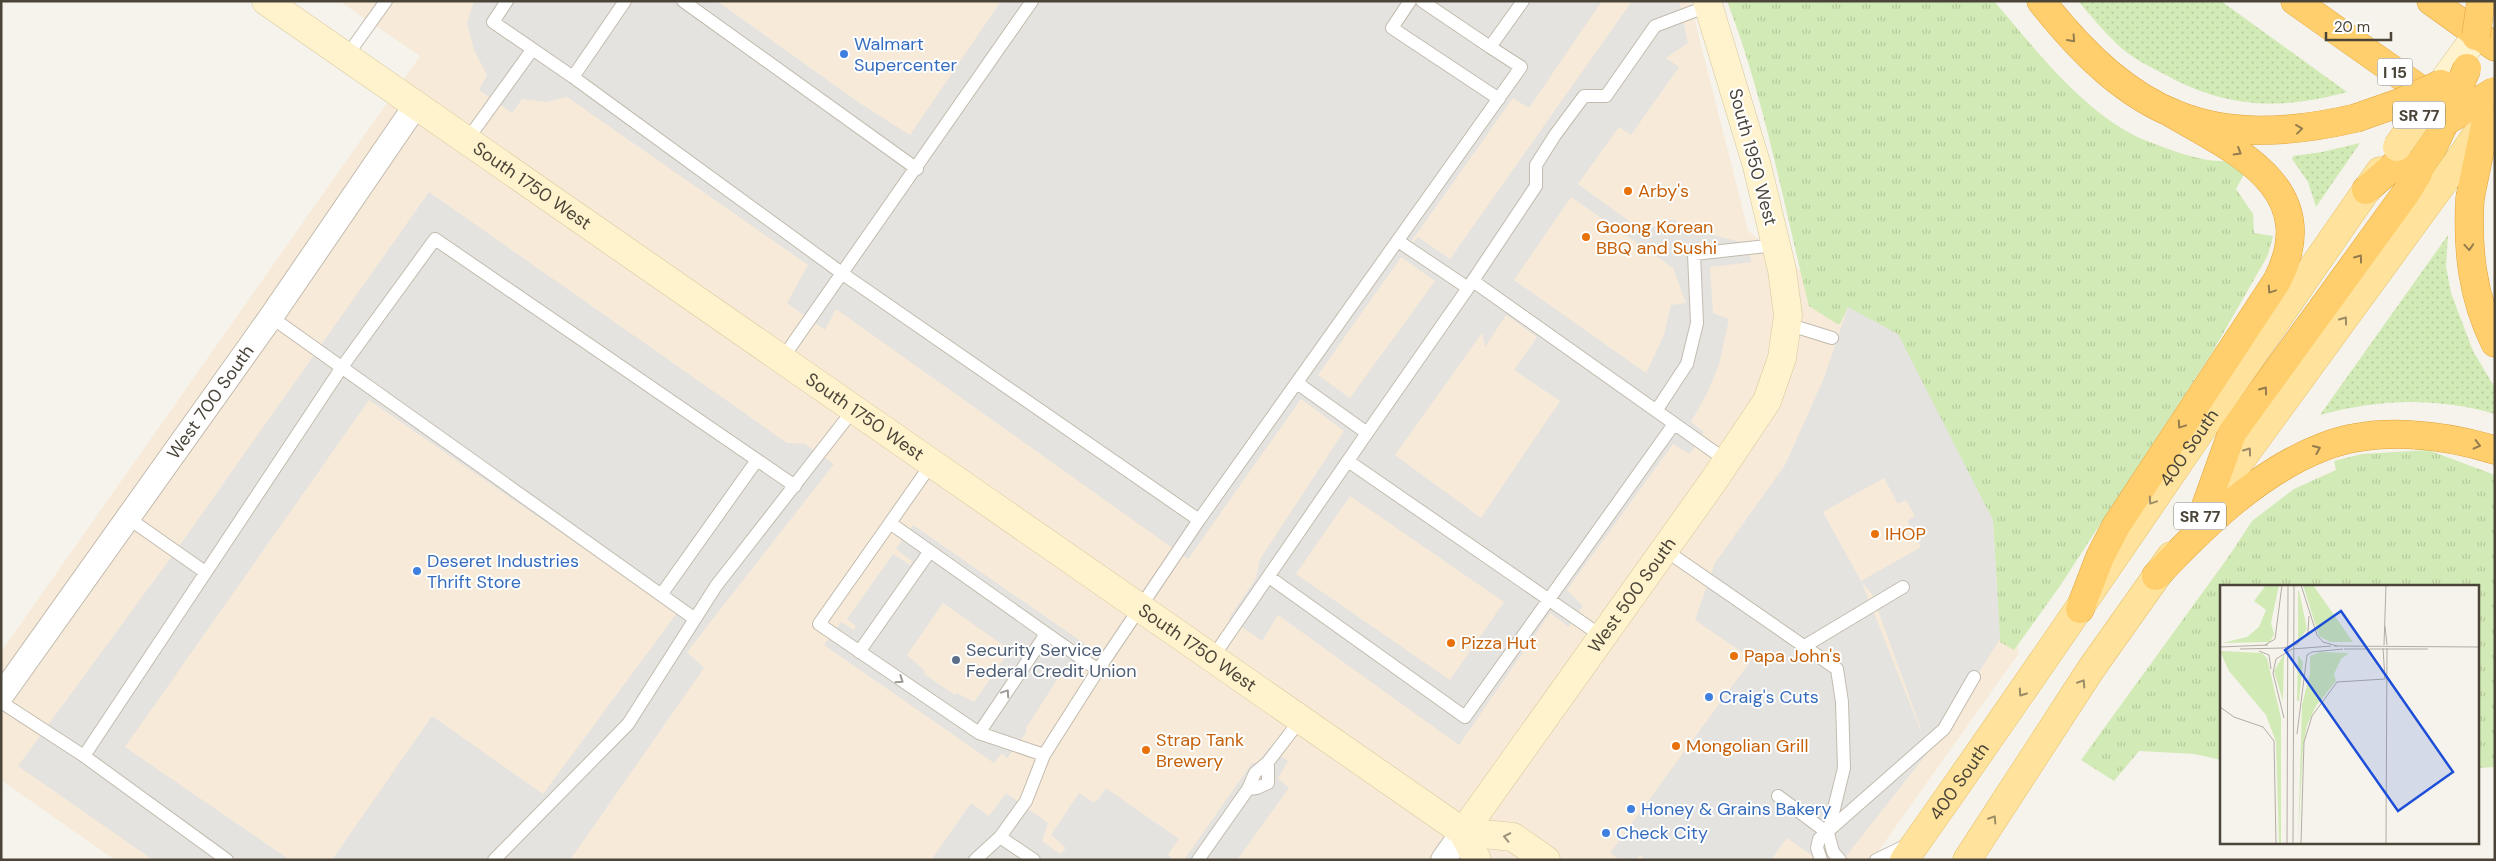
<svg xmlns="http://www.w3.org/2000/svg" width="2496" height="861" font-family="'DM Sans',sans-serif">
<defs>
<pattern id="grass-tufts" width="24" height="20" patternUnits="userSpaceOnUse" patternTransform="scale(1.25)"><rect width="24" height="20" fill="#d2eab5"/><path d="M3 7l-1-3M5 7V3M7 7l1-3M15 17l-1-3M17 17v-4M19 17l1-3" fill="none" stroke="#b6ca9c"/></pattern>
<pattern id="garden-dots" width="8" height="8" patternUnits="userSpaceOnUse" patternTransform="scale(1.25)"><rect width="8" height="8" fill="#d2eab5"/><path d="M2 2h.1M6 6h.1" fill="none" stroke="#b6ca9c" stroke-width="1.8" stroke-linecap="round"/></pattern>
</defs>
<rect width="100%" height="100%" fill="#f6f3ec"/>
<!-- commercial -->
<path fill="#f7ead8" d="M339,1H1690L1748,231L1848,307L1898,334L1993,520L2019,653L1872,860H115L1,780V652L420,56Z"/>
<!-- grass -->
<path fill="url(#grass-tufts)" d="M1727,1H1994C2038,52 2090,122 2155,144C2171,150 2187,156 2203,159C2221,163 2227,158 2248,167L2236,189L2253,214L2254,233L2273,236L2268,255L2213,351L2060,586L2014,650L2000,642L1993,520L1848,307L1840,324H1837L1809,306C1784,207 1764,96 1727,1Z
M2428,450L2495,475V767L2477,768V586H2221V760L2195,754L2139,751L2114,781L2081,760L2229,556L2252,521L2294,489L2336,470L2334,461L2362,454Z"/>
<!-- garden -->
<path fill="url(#garden-dots)" d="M2078,1H2221L2347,92C2278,111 2225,108 2162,73C2146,65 2129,56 2117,44C2103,31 2091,16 2078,1Z
M2360,143L2316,207L2308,182L2292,159L2293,156L2322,152Z
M2448,235L2446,266L2451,293L2473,351L2495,388V414C2435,397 2380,399 2320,415Z"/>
<!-- parking -->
<path fill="#e5e3e0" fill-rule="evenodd" d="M474,1H717L861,104L910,135L1001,1H1602L1529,108L1513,98L1406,249L1418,237L1450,259L1632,1H1679L1688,43L1666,58L1679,67L1631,135L1619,127L1578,184L1643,231L1673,219L1688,229L1745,243L1752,262L1710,267L1713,313L1729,319L1719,365L1707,393L1691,422L1704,432L1690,454L1673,444L1567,590L1583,606L1569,627L1550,613L1459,745L1278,615L1262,641L1229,618L1256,578L1260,559L1344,431L1301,399L1188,559L836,309L825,330L787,303L808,265L567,97L546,102L522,99L512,113L479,90L487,75L474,50L467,23ZM1571,197L1673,268L1686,303L1671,305L1664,335L1646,373L1514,280ZM1401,257L1435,281L1350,398L1318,375ZM1506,315L1537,337L1514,370L1560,401L1481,518L1395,455L1482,333L1485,347ZM1350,496L1504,602L1450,680L1296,574Z
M429,192L787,443L805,444L834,464L687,652L704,668L570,860H332L432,716L543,794L677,613L369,400L125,747L290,860H153L18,766L175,552Z
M1848,307L1898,334L1993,520L2000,639L1929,751L1843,860H1818L1787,838L1771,860H1646L1640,855L1636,860H1619L1610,853L1752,659L1695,620L1715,563L1785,465L1824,378ZM1884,478L1898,504L1906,500L1915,516L1907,521L1921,547L1861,581L1823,512ZM1862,583L1872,594L1921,729H1920Z
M913,525L1085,644L1069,670L1064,669L1026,728V733L1007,758L1002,753L994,763L824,645L841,622L854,630L856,626L847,619L893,554L910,565L912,561L896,549ZM943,603L1010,650L974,702L957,693L955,695L924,674L925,671L907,655Z
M1269,748L1288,761L1278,778L1289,788L1237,860H1184L1252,763H1257Z
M1106,788L1179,839L1168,855L1174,860H931L971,803L989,816L1006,793L1048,823L1042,841L1060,854L1066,848L1051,835L1079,793L1093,802L1098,800Z"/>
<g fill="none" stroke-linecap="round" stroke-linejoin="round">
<defs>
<path id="lane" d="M507,1L493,22L573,77L843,274L1199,520L1521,67L1490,47L1523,1
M683,1L917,169
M1410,1L1392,28L1499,99
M1422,1L1490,47
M346,57L386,1
M573,77L625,1
M467,140L532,50
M1473,281L1727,461
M1468,288L1536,186V165L1555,135L1584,96H1606L1655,26L1708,6
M271,317L695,619
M1787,324L1832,338
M782,359L1032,1
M1297,383L1367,433L1468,288L1398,241
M1656,411L1687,364L1697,323L1694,254L1776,245
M1348,461L1603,637
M932,463L890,523L1098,670
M128,518L205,572
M890,523L819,624L979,733L1044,755
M1665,550L1837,669L1842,702L1844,768L1828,833L1833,852L1840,860
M1269,577L1465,717L1674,424
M661,595L757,460
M1803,647L1903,587
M859,652L930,551
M1213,657L1367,433
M1,702L84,756
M979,733L1046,634
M1248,789L1257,788L1268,783V762
M1778,796L1828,833
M227,860L84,756L342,367L435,239L795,486
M494,860L628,724L716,586L854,409
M975,860L1000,837
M1034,860L1000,837L1026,801L1044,755L1098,670L1199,520
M1198,860L1248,789L1255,773L1268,762L1301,719
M1821,860L1817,848L1819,839L1944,729L1974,677
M1876,860L1907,845"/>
<g id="street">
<path id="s1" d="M1,696L271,317L416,105"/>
<path d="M1443,860L1463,832"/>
</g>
<g id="secondary">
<path id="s2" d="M266,1L1463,832L1477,860"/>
<path d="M2441,84L2476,36"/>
<path id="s3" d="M1463,832L1712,483L1767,401L1782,358L1788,315L1782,270L1757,166L1707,1"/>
<path d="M1463,832L1513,837L1546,860"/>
</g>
<g id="primary">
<path d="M2211,501L2445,180"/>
<path id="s4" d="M1904,860C2066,632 2220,399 2380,171"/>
<path d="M1967,860L2091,669L2171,556"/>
</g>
<path id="highway" d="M2041,1C2132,116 2210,152 2356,118
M2295,1L2441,104
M2431,1L2495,47
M2366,190L2428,136
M2470,198C2467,249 2472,296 2495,343
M2204,511L2232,433L2406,193L2428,157L2445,122
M2156,576C2203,526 2258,472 2323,447C2376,426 2442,434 2495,450
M2080,609L2100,557L2116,526L2277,281C2325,186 2232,149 2166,110"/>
</defs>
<!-- lane casing -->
<use href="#lane" stroke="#c2bbae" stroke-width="14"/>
<!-- street casing -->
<use href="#street" stroke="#c2bbae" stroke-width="26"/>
<!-- secondary casing -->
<use href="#secondary" stroke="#d6c79b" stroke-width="29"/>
<!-- primary casing -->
<use href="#primary" stroke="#e6c16a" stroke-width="29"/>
<!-- highway casing -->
<use href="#highway" stroke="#e0a43c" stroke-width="29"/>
<!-- lane -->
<use href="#lane" stroke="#fff" stroke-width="12"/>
<!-- street -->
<use href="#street" stroke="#fff" stroke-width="24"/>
<!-- secondary -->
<use href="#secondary" stroke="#fff3cd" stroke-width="28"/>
<!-- primary -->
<use href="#primary" stroke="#ffe39c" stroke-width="28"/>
<!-- highway -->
<use href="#highway" stroke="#ffcf6e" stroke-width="28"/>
<defs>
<path id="primary-bridge" d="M2397,147L2441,84
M2445,180L2486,121"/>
<path id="highway-bridge" d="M2476,36L2481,1
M2356,118L2399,103L2441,84
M2445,121L2467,68
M2445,122L2495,91
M2470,198L2486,121"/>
</defs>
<!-- primary-bridge casing -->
<use href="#primary-bridge" stroke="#e6c16a" stroke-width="29" stroke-linecap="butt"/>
<!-- highway-bridge casing -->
<use href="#highway-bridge" stroke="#e0a43c" stroke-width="29" stroke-linecap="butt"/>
<!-- primary-bridge -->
<use href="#primary-bridge" stroke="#ffe39c" stroke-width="28"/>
<!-- highway-bridge -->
<use href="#highway-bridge" stroke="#ffcf6e" stroke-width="28"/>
</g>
<!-- one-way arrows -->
<defs><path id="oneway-chevron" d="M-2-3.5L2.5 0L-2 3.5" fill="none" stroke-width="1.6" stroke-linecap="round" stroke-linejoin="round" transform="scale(1.25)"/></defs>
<g stroke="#937c4e">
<use href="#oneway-chevron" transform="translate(2072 39) rotate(48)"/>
<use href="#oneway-chevron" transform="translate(2299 129) rotate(-7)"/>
<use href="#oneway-chevron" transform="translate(2238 152) rotate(31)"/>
<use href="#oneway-chevron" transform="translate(2469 247) rotate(86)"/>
<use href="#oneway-chevron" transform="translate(2359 258) rotate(-54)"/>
<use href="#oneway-chevron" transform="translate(2271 290) rotate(124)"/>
<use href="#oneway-chevron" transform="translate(2264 390) rotate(-54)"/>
<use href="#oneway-chevron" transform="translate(2181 425) rotate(124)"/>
<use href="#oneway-chevron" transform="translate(2477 445) rotate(14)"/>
<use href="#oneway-chevron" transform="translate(2317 449) rotate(-23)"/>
</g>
<g stroke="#9c8c66">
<use href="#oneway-chevron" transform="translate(2344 320) rotate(-54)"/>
<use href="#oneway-chevron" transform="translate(2248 451) rotate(-54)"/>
<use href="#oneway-chevron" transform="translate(2152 501) rotate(124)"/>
<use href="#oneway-chevron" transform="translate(2082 683) rotate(-57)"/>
<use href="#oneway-chevron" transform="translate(2022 693) rotate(125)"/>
<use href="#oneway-chevron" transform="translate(1993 819) rotate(-57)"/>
</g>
<g stroke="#9c9892">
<use href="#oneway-chevron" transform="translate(900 680) rotate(34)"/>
<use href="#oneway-chevron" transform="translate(1006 693) rotate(-56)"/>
</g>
<use stroke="#9c937c" href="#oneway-chevron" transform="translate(1507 837) rotate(-168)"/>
<!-- markers -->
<g fill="#3f7fe0" stroke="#fff" stroke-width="2">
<circle cx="844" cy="54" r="5"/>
<circle cx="417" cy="571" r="5"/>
<circle cx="1709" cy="697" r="5"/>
<circle cx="1631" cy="809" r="5"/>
<circle cx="1606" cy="833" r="5"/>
</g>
<g fill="#e8710a" stroke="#fff" stroke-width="2">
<circle cx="1628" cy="191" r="5"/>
<circle cx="1586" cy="237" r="5"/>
<circle cx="1875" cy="534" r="5"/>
<circle cx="1451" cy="643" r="5"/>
<circle cx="1734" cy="656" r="5"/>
<circle cx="1676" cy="746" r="5"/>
<circle cx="1146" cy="750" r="5"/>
</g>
<circle fill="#5c6f8a" stroke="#fff" stroke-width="2" cx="956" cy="660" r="5"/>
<g text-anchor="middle" stroke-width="4" stroke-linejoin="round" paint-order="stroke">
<!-- shield labels -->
<g fill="#fff" stroke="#817c74" stroke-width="1">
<rect x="2377.5" y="58.5" width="35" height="27" rx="4"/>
<rect x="2393" y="101.5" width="52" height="27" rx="4"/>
<rect x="2174" y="502.5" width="52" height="27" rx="4"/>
</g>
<g font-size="16" font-weight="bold" fill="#4b4439">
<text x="2395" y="78">I 15</text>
<text x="2419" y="121">SR 77</text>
<text x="2200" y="522">SR 77</text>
</g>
<!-- shop labels -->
<g font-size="18" fill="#366cbe" stroke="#fff" text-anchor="start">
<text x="854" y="50">Walmart<tspan x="854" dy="21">Supercenter</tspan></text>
<text x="427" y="567">Deseret Industries<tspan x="427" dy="21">Thrift Store</tspan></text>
<text x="1719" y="703">Craig's Cuts</text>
<text x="1641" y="815">Honey &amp; Grains Bakery</text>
<text x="1616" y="839">Check City</text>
</g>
<!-- street labels -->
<g font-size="18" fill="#4b4439" stroke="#fff">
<text transform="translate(1753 157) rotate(75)" y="6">South 1950 West</text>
<text dy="6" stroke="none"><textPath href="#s2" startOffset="324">South 1750 West</textPath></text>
<text dy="6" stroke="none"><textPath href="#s1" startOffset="361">West 700 South</textPath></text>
<text dy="6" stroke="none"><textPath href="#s2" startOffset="729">South 1750 West</textPath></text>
<text dy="6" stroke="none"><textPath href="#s4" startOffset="501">400 South</textPath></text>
<text dy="6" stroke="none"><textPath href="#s3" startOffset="291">West 500 South</textPath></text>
<text dy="6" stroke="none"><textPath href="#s2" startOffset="1134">South 1750 West</textPath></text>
<text dy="6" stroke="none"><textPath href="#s4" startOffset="96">400 South</textPath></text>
</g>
<!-- food labels -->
<g font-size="18" fill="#c56008" stroke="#fff" text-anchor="start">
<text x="1638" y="197">Arby's</text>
<text x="1596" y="233">Goong Korean<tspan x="1596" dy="21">BBQ and Sushi</tspan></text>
<text x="1885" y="540">IHOP</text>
<text x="1461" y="649">Pizza Hut</text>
<text x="1744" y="662">Papa John's</text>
<text x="1156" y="746">Strap Tank<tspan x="1156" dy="21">Brewery</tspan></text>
<text x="1686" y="752">Mongolian Grill</text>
</g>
<!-- service labels -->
<g font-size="18" fill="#4e5e75" stroke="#fff" text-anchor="start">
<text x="966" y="656">Security Service<tspan x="966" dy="21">Federal Credit Union</tspan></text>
</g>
</g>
<!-- overview -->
<g transform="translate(2220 585)">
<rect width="259" height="259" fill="#f6f3ec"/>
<path d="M46,0H59L51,38L54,49L50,57L2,58L27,52L39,42L46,25L34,16ZM83,0H93L133,57H110L99,51ZM0,66L42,68L47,73L61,133V258H59L56,157L46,130L9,86ZM100,67L129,68L121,74L114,89L116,96L96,121L87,140L83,162L78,258L82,120L90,88V71Z" fill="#d2eab5"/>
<path d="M79,6L87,44L78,56V6ZM64,69L63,116L54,86ZM78,70L83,77L79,116H77Z" fill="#d2eab5"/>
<path fill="none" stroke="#b2ada4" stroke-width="1" d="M81,0L97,50L103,57L117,61M165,41L167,60M45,60L55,54L62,0M164,60L166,0M114,61L259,62M0,62L48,60M163,63L165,94M20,64L63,63L77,59L88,47L89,31M124,64H208M39,66L49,70L51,84M0,122L14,132L43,142L54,156L56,258M64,133L53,88L56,74L72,64L111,61M77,149L87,70L92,67L123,64M67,258L68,0M73,258L74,0M81,258L84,157L92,131L117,97L165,94M166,258L167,63"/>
<path fill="#1d4ed8" fill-opacity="0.15" stroke="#1d4ed8" stroke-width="2.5" d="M121,26L233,187L178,226L65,65Z"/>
<rect width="259" height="259" fill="none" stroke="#4b4439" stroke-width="2.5"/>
</g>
<!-- border -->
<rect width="2496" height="861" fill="none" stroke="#4b4439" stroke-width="5"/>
<!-- scale -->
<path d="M2326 32v8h65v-8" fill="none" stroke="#4b4439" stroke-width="2.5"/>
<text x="2334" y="32" font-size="15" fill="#4b4439" stroke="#ffffff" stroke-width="4" paint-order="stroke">20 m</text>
</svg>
